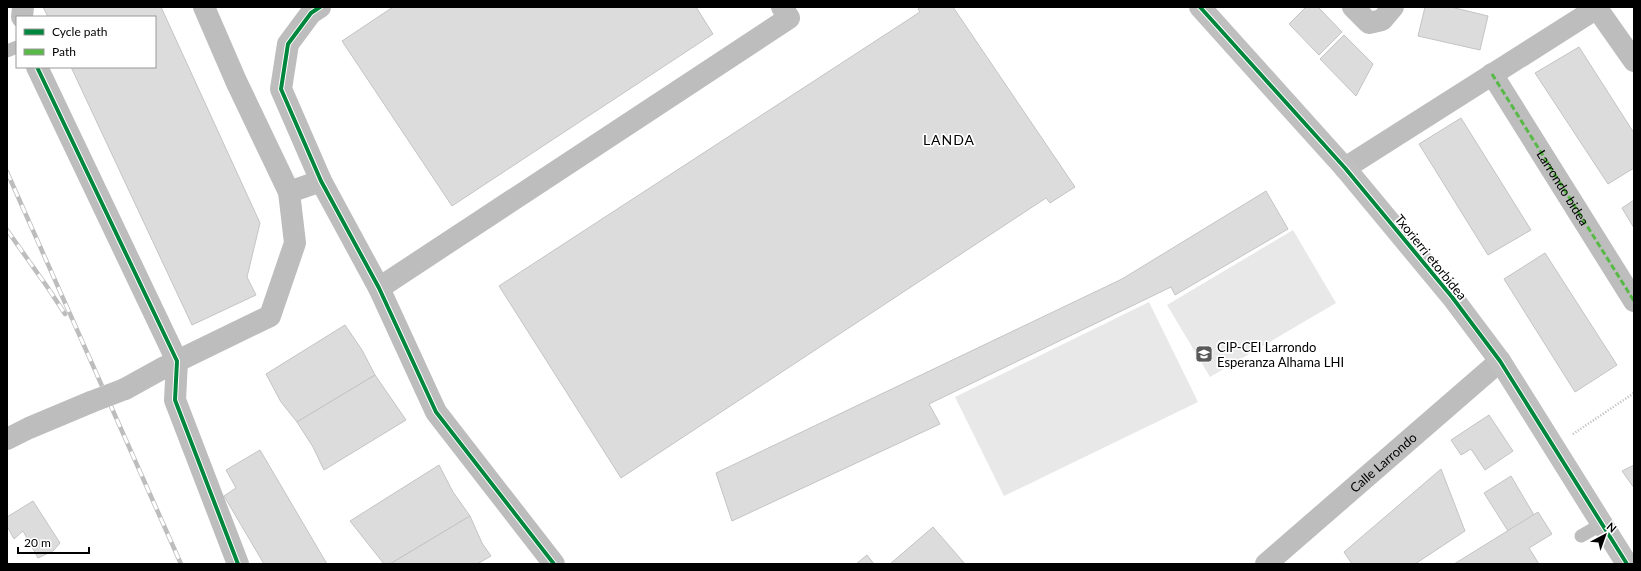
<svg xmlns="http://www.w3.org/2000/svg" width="1641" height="571" font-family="Lato,sans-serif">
<rect width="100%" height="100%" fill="#fff"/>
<!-- green -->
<g fill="#e8e8e8">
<path d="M 1293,230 L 1336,303 L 1210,377 L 1167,305 Z"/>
<path d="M 1149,302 L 1198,402 L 1004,496 L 955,397 Z"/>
</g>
<!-- building -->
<g fill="#dcdcdc" stroke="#c4c4c4">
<path d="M 43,7 L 161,7 L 260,223 L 247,277 L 256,295 L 192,325 L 71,67 L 155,67 L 155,17 L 48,17 Z"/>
<path d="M 393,7 L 696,7 L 713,34 L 452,206 L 342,41 Z"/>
<path d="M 920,7 L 953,7 L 1075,187 L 1050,203 L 1046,198 L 621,478 L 499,286 L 920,12 L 918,9 Z"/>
<path d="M 1306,7 L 1318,7 L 1342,32 L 1319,55 L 1289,24 Z"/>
<path d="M 1425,7 L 1451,7 L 1488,16 L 1480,50 L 1418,36 Z"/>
<path d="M 1344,35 L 1373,64 L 1356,96 L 1320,59 Z"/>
<path d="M 1579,47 L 1634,133 L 1634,168 L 1608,184 L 1535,73 Z"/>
<path d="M 1461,118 L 1531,230 L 1488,255 L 1419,144 Z"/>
<path d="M 1266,191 L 1288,229 L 1175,295 L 1171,287 L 929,404 L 940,424 L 732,521 L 716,473 L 1122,279 Z"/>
<path d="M 1634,200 L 1634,228 L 1622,208 Z"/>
<path d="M 1545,253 L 1617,365 L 1575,392 L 1504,279 Z"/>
<path d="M 345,325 L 362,350 L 375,375 L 297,422 L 281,402 L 266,374 Z"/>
<path d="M 375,375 L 406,420 L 324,470 L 313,447 L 297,422 Z"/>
<path d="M 1489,415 L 1513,451 L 1485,470 L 1471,449 L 1461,455 L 1451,440 Z"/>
<path d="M 260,450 L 327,564 L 264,564 L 224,496 L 236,488 L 226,470 Z"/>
<path d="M 439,465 L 453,492 L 470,516 L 390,564 L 384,564 L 350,521 Z"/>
<path d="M 1634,465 L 1634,488 L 1622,471 Z"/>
<path d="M 1441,469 L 1465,531 L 1415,564 L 1352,564 L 1344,552 Z"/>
<path d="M 1511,476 L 1534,515 L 1508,531 L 1484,493 Z"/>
<path d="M 33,501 L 60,543 L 53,551 L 38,558 L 23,531 L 14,539 L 7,526 L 7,517 Z"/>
<path d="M 1538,512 L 1552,534 L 1529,548 L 1539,564 L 1454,564 Z"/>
<path d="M 470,516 L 482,543 L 491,556 L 477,564 L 390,564 Z"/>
<path d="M 933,527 L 965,564 L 890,564 Z"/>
<path d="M 867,555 L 874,564 L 856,564 Z"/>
</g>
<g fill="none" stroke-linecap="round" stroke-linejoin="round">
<!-- path -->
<path stroke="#b8b8b8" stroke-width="2.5" stroke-dasharray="1 2" stroke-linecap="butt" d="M 1573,434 L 1634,393"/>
<!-- lane -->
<g stroke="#bdbdbd" stroke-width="13">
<path d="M 7,51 L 17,47"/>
<path d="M 1581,536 L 1602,524"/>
</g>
<!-- street -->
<g stroke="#bdbdbd" stroke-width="22">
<path d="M 204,7 L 236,81 L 289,192"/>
<path d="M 320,7 L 311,13 L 288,44 L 281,89 L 321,181 L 379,288 L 436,412 L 554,564"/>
<path d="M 1353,7 L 1369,23 L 1382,20 L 1393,7"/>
<path d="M 1596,7 L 1634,61"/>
<path d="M 22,17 L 23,7"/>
<path d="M 37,67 L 177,361 L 175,400 L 238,564"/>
<path id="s1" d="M 1492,74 L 1634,301"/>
<path d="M 1345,168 L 1597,8"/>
<path d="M 379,288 L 789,18 L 782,7"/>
<path d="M 125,389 L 163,368 L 270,316 L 295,243 L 289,192 L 321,181"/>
<path d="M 7,439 L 29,428 L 91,402"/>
<path id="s2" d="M 1266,564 L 1500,361"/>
</g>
<!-- secondary -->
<path stroke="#bfbfbf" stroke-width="22" d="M 1200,7 L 1345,168 L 1452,297 L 1500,361 L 1627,564"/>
<!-- rail casing -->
<g stroke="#bdbdbd" stroke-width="4.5">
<g id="rail">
<path d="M 7,172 L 181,564"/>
<path d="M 7,230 L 48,288 L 65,314"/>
</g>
</g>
<!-- rail -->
<use href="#rail" stroke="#fff" stroke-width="3" stroke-dasharray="9" stroke-linecap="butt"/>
<!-- street-bridge -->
<path stroke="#bdbdbd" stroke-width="22" d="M 91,402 L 125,389"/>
<!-- quiet -->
<path stroke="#58b947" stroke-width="3" stroke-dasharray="6 3" stroke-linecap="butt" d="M 1492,74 L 1634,301"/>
<!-- cycleway casing -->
<g stroke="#fff" stroke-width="6">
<g id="cycleway">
<path d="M 320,7 L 311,13 L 288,44 L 281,89 L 321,181 L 379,288 L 436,412 L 554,564"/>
<path d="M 1200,7 L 1345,168 L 1452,297 L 1500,361 L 1627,564"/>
<path d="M 37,67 L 177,361 L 175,400 L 238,564"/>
</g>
</g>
<!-- cycleway -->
<use href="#cycleway" stroke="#00873e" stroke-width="4"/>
</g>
<!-- icons -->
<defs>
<g id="school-square" transform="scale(0.9)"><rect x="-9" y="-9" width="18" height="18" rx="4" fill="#595959" stroke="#fff"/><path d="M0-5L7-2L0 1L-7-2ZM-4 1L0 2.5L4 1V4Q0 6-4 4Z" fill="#fff"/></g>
</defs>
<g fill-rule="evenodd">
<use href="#school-square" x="1204" y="354"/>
</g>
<g text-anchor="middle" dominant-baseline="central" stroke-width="3.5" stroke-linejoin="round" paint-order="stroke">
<!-- street labels -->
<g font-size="13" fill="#000" stroke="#fff">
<text stroke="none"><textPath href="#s1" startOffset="134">Larrondo bidea</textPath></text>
<text transform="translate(1431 257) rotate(51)">Txorierri etorbidea</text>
<text stroke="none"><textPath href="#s2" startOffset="155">Calle Larrondo</textPath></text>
</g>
<!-- poi labels -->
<g font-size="13" fill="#000" stroke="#fff" text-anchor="start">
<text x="1217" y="347">CIP-CEI Larrondo<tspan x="1217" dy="15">Esperanza Alhama LHI</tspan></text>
</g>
<!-- neighbourhood labels -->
<g font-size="14" letter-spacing="1" fill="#000" stroke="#fff">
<text x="949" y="139">LANDA</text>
</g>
</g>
<!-- border -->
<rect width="1641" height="571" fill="none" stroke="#000000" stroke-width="16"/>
<!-- legend -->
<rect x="16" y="16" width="140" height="52" fill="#ffffff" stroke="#999999"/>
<rect x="24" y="29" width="20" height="6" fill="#00873e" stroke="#999999"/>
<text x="52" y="36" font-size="12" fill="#000000">Cycle path</text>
<rect x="24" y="49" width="20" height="6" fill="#58b947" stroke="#999999"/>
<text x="52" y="56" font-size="12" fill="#000000">Path</text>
<!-- north arrow -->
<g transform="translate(1605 535) rotate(41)" stroke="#ffffff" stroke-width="3" paint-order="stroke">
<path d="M0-3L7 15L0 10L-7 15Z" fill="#000000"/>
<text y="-6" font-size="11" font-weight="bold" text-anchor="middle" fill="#000000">N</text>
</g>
<!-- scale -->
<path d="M18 547v6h71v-6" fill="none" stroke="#000000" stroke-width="2"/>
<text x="24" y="547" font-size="12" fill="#000000" stroke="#ffffff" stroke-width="3" paint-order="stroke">20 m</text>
</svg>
